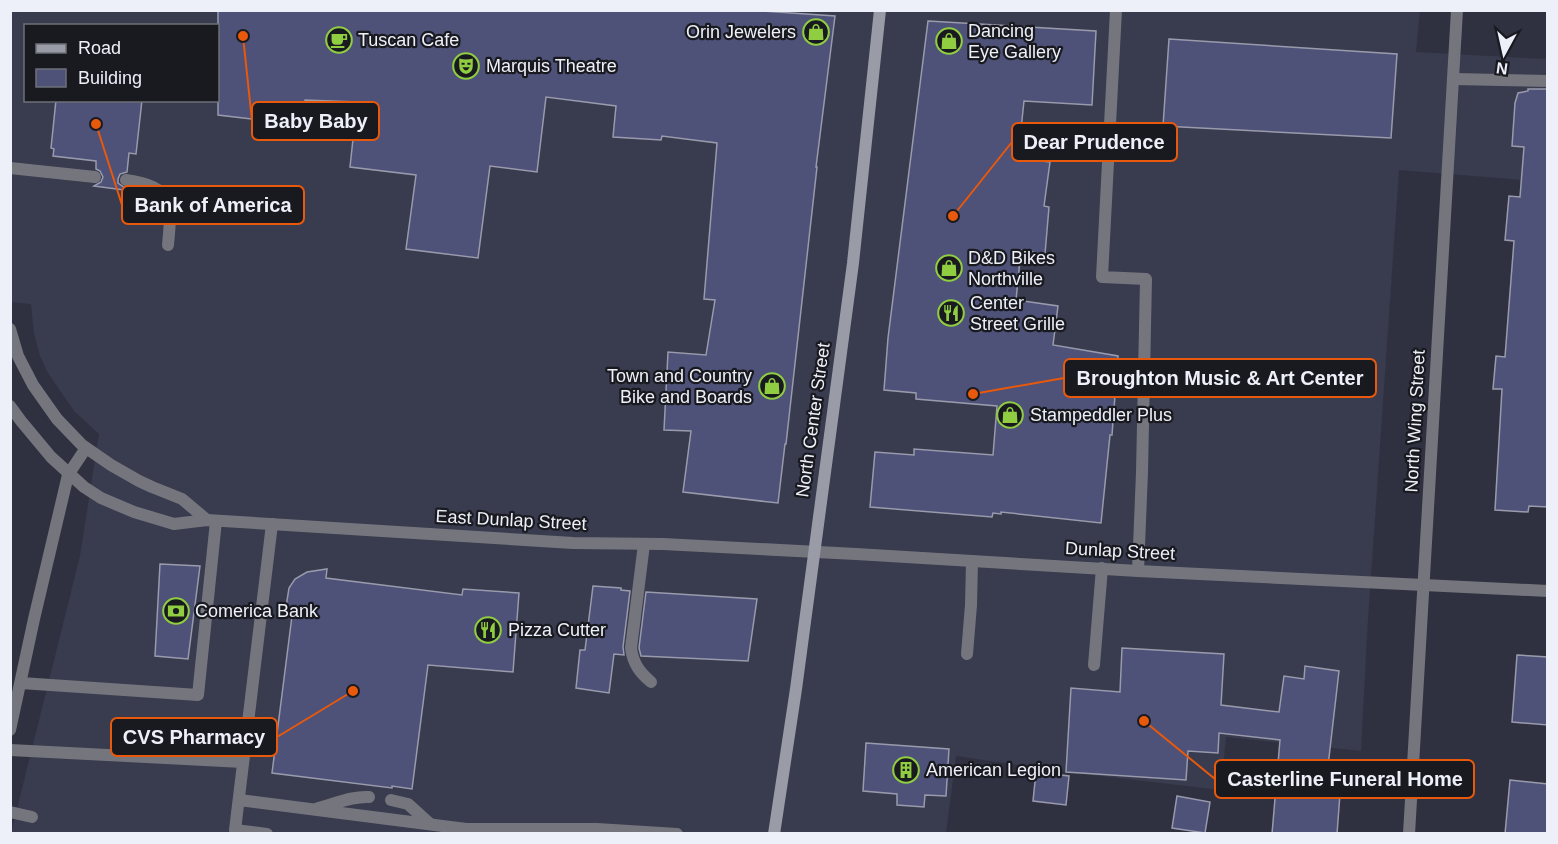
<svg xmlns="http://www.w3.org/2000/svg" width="1558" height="844" font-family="Arial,sans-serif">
<rect width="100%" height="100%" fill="#303140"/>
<!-- built -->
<path fill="#393b4f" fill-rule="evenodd" d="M 1420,10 L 1416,52 L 1547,59 L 1547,182 L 1399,170 L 1367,634 L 1361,751 L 1226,737 L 1221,790 L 1066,772 L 956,756 L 946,833 L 11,833 L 80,556 L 99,434 L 74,411 L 48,373 L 40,356 L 34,333 L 31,304 L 11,302 L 11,11 ZM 26,26 L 218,26 L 218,100 L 26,100 Z"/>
<!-- building -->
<g fill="#4e5178" stroke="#999bac" stroke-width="1.5">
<path d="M 218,10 L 748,10 L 835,16 L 816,167 L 817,167 L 786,444 L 785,444 L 778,503 L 683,492 L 691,431 L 664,430 L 668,352 L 706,355 L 715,300 L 704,299 L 717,143 L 662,136 L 661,140 L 613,137 L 616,106 L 546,97 L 537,172 L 490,166 L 478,258 L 406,249 L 416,175 L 350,167 L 357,102 L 305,100 L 304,125 L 218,115 Z"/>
<path d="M 928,21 L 1096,31 L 1092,105 L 1024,101 L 1018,158 L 1050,162 L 1044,206 L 1049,207 L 1045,254 L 1021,250 L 1016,300 L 1058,306 L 1053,345 L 1118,356 L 1112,435 L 1110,435 L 1101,523 L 1001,512 L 1001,514 L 993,513 L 992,517 L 870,507 L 875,452 L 914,455 L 914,449 L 993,455 L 997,406 L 916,399 L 916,393 L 884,390 L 888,338 Z"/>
<path d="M 1169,39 L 1397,54 L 1391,138 L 1163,126 Z"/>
<path d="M 1528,89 L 1548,89 L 1548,507 L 1529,506 L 1528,512 L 1495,510 L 1502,389 L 1493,389 L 1496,356 L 1505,357 L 1514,241 L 1505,240 L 1509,196 L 1520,197 L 1524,147 L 1512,146 L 1515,103 L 1518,93 L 1528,91 Z"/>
<path d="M 56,100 L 142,100 L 136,154 L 129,153 L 127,172 L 120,174 L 118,179 L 118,183 L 125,188 L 124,190 L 94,186 L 101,182 L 103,177 L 100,171 L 96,169 L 96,161 L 53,156 L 54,149 L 51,148 Z"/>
<path d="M 160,564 L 200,566 L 188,659 L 155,656 Z"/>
<path d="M 327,569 L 326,578 L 462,595 L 463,589 L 519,593 L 513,672 L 428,665 L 412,789 L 392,786 L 392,788 L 272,773 L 293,608 L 286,607 L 289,588 L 295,579 L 307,572 Z"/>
<path d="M 593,586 L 621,588 L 621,590 L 630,591 L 623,647 L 624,655 L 614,654 L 609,693 L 576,688 L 580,650 L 585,650 Z"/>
<path d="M 646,592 L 757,599 L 748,661 L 641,656 L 639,648 Z"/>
<path d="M 1122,648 L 1224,654 L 1221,705 L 1279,712 L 1284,676 L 1304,679 L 1305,666 L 1339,671 L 1328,766 L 1342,767 L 1337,834 L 1272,834 L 1280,740 L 1219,733 L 1218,753 L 1188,751 L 1186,780 L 1066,772 L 1071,688 L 1120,692 Z"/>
<path d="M 1517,655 L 1548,657 L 1548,725 L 1512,722 Z"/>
<path d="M 866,743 L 949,749 L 946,796 L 925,795 L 924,807 L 897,805 L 897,794 L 863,791 Z"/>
<path d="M 1036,772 L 1069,776 L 1066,805 L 1033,801 Z"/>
<path d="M 1510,780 L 1548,784 L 1548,834 L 1505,834 Z"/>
<path d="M 1177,796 L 1210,802 L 1205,833 L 1172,828 Z"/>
</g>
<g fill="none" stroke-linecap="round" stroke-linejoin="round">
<!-- service -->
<g stroke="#75767d" stroke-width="12">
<path d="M 1116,10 L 1102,277 L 1146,279 L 1142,472 L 1138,571"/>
<path d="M 1453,79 L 1548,81"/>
<path d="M 10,168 L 95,177"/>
<path d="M 126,180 C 174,187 172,203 168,245"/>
<path d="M 644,544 L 631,648 C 633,663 639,672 651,682"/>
<path d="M 967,654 L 971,605 L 972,561"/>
<path d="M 1094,665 L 1102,568"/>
<path d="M 21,683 L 198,695 L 216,521"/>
<path d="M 10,750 L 243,762"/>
<path d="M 239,800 L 466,829 L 597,829 L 677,834"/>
<path d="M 391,800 L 408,804 L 430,824"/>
<path d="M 318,808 C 335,804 351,796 369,797"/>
<path d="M 10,812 L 32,817"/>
<path d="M 267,834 L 235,830 L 272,524"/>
</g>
<!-- minor -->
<g stroke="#75767d" stroke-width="12">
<path d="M 10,329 L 18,356 L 33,385 L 57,419 L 82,445 L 111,465 L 139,481 L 152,487 L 182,499 L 207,520"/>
<path d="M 10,406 L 21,421 L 51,457 L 84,487 L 101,498 L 134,512 L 174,524 L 207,520 L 573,543 L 663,544 L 856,554 L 1138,571 L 1548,591"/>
<path d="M 10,730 L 34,619 L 68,475 L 86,448"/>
<path d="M 1409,834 L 1457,10"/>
</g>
<!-- secondary -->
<path stroke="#999ba7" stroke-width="12" d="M 774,834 L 796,689 L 853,263 L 880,10"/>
</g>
<!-- icons -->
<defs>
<g id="shop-ring" transform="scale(1.35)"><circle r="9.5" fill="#191a20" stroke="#90cd41" stroke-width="1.5"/><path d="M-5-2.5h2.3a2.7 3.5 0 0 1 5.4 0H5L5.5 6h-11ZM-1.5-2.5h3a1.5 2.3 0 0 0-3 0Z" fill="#90cd41"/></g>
<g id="cafe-ring" transform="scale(1.35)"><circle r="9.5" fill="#191a20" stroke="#90cd41" stroke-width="1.5"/><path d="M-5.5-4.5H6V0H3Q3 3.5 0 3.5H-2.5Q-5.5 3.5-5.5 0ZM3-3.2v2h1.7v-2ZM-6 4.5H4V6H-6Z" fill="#90cd41"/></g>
<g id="theatre-ring" transform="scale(1.35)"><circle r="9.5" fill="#191a20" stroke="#90cd41" stroke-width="1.5"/><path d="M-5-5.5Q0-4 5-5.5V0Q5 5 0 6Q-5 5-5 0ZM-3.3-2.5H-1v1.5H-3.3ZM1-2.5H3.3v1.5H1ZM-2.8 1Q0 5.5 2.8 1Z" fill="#90cd41"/></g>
<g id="restaurant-ring" transform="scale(1.35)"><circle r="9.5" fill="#191a20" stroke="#90cd41" stroke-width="1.5"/><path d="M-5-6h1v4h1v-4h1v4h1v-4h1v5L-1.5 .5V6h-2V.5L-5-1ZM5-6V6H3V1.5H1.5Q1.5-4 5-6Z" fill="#90cd41"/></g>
<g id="bank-ring" transform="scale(1.35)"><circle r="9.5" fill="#191a20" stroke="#90cd41" stroke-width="1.5"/><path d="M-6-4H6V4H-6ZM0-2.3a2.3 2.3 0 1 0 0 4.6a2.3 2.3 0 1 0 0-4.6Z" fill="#90cd41"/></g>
<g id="building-ring" transform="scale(1.35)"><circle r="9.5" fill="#191a20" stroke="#90cd41" stroke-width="1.5"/><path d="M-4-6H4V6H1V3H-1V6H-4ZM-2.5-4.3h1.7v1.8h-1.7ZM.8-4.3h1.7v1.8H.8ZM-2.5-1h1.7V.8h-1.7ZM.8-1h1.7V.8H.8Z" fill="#90cd41"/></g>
</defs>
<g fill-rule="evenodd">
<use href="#shop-ring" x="816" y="32"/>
<use href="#cafe-ring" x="339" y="40"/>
<use href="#shop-ring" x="949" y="41"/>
<use href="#theatre-ring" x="466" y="66"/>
<use href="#shop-ring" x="949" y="268"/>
<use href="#restaurant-ring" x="951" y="313"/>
<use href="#shop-ring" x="772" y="386"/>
<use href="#shop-ring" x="1010" y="415"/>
<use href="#bank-ring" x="176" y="611"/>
<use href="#restaurant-ring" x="488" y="630"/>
<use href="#building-ring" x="906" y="770"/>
</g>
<g text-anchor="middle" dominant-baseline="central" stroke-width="4.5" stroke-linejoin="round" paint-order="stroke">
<!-- poi labels -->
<g font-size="18" fill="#eef0f9" stroke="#191a20" text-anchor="start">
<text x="968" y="31">Dancing<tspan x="968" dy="21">Eye Gallery</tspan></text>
<text x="796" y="32" text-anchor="end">Orin Jewelers</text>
<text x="358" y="40">Tuscan Cafe</text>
<text x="486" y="66">Marquis Theatre</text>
<text x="968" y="258">D&amp;D Bikes<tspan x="968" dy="21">Northville</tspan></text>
<text x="970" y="303">Center<tspan x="970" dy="21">Street Grille</tspan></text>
<text x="752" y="376" text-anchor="end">Town and Country<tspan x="752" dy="21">Bike and Boards</tspan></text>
<text x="1030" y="415">Stampeddler Plus</text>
<text x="195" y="611">Comerica Bank</text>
<text x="508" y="630">Pizza Cutter</text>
<text x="926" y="770">American Legion</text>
</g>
<!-- street labels -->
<g font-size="18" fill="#eef0f9" stroke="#191a20">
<text transform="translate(813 420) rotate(-82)">North Center Street</text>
<text transform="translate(1415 421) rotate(-87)">North Wing Street</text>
<text transform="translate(511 520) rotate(3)">East Dunlap Street</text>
<text transform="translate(1120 551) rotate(3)">Dunlap Street</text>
</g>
</g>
<!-- callouts -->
<path fill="none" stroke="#e8590c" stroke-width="2" d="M243 36L252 121M953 216L1012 142M96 124L122 205M973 394L1064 378M353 691L277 737M1144 721L1215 779"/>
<g fill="#e8590c" stroke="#191a20" stroke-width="2">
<circle cx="243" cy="36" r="6"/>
<circle cx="953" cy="216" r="6"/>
<circle cx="96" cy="124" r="6"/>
<circle cx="973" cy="394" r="6"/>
<circle cx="353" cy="691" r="6"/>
<circle cx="1144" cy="721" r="6"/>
</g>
<g fill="#191a20" stroke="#e8590c" stroke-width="2">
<rect x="252" y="102" width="127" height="38" rx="6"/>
<rect x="1012" y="123" width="165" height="38" rx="6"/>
<rect x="122" y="186" width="182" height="38" rx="6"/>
<rect x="1064" y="359" width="312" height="38" rx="6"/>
<rect x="111" y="718" width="166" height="38" rx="6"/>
<rect x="1215" y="760" width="259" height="38" rx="6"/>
</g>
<g font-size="20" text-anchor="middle" font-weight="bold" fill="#eef0f9">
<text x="316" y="128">Baby Baby</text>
<text x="1094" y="149">Dear Prudence</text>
<text x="213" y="212">Bank of America</text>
<text x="1220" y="385">Broughton Music &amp; Art Center</text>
<text x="194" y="744">CVS Pharmacy</text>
<text x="1345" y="786">Casterline Funeral Home</text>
</g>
<!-- border -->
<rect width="1558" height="844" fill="none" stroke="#eef0f9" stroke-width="24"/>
<!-- legend -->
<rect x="24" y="24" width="195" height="78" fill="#191a20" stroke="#6e7077" stroke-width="1.5"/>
<rect x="36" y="44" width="30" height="9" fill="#999ba7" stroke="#6e7077" stroke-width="1.5"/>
<text x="78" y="54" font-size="18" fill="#eef0f9">Road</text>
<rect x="36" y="69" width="30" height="18" fill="#4e5178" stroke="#6e7077" stroke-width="1.5"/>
<text x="78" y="84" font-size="18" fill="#eef0f9">Building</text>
<!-- north arrow -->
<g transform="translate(1504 54) rotate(188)" stroke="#191a20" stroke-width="4.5" paint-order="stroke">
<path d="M0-4.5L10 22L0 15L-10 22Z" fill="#eef0f9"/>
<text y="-9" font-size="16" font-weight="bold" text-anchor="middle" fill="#eef0f9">N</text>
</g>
</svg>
